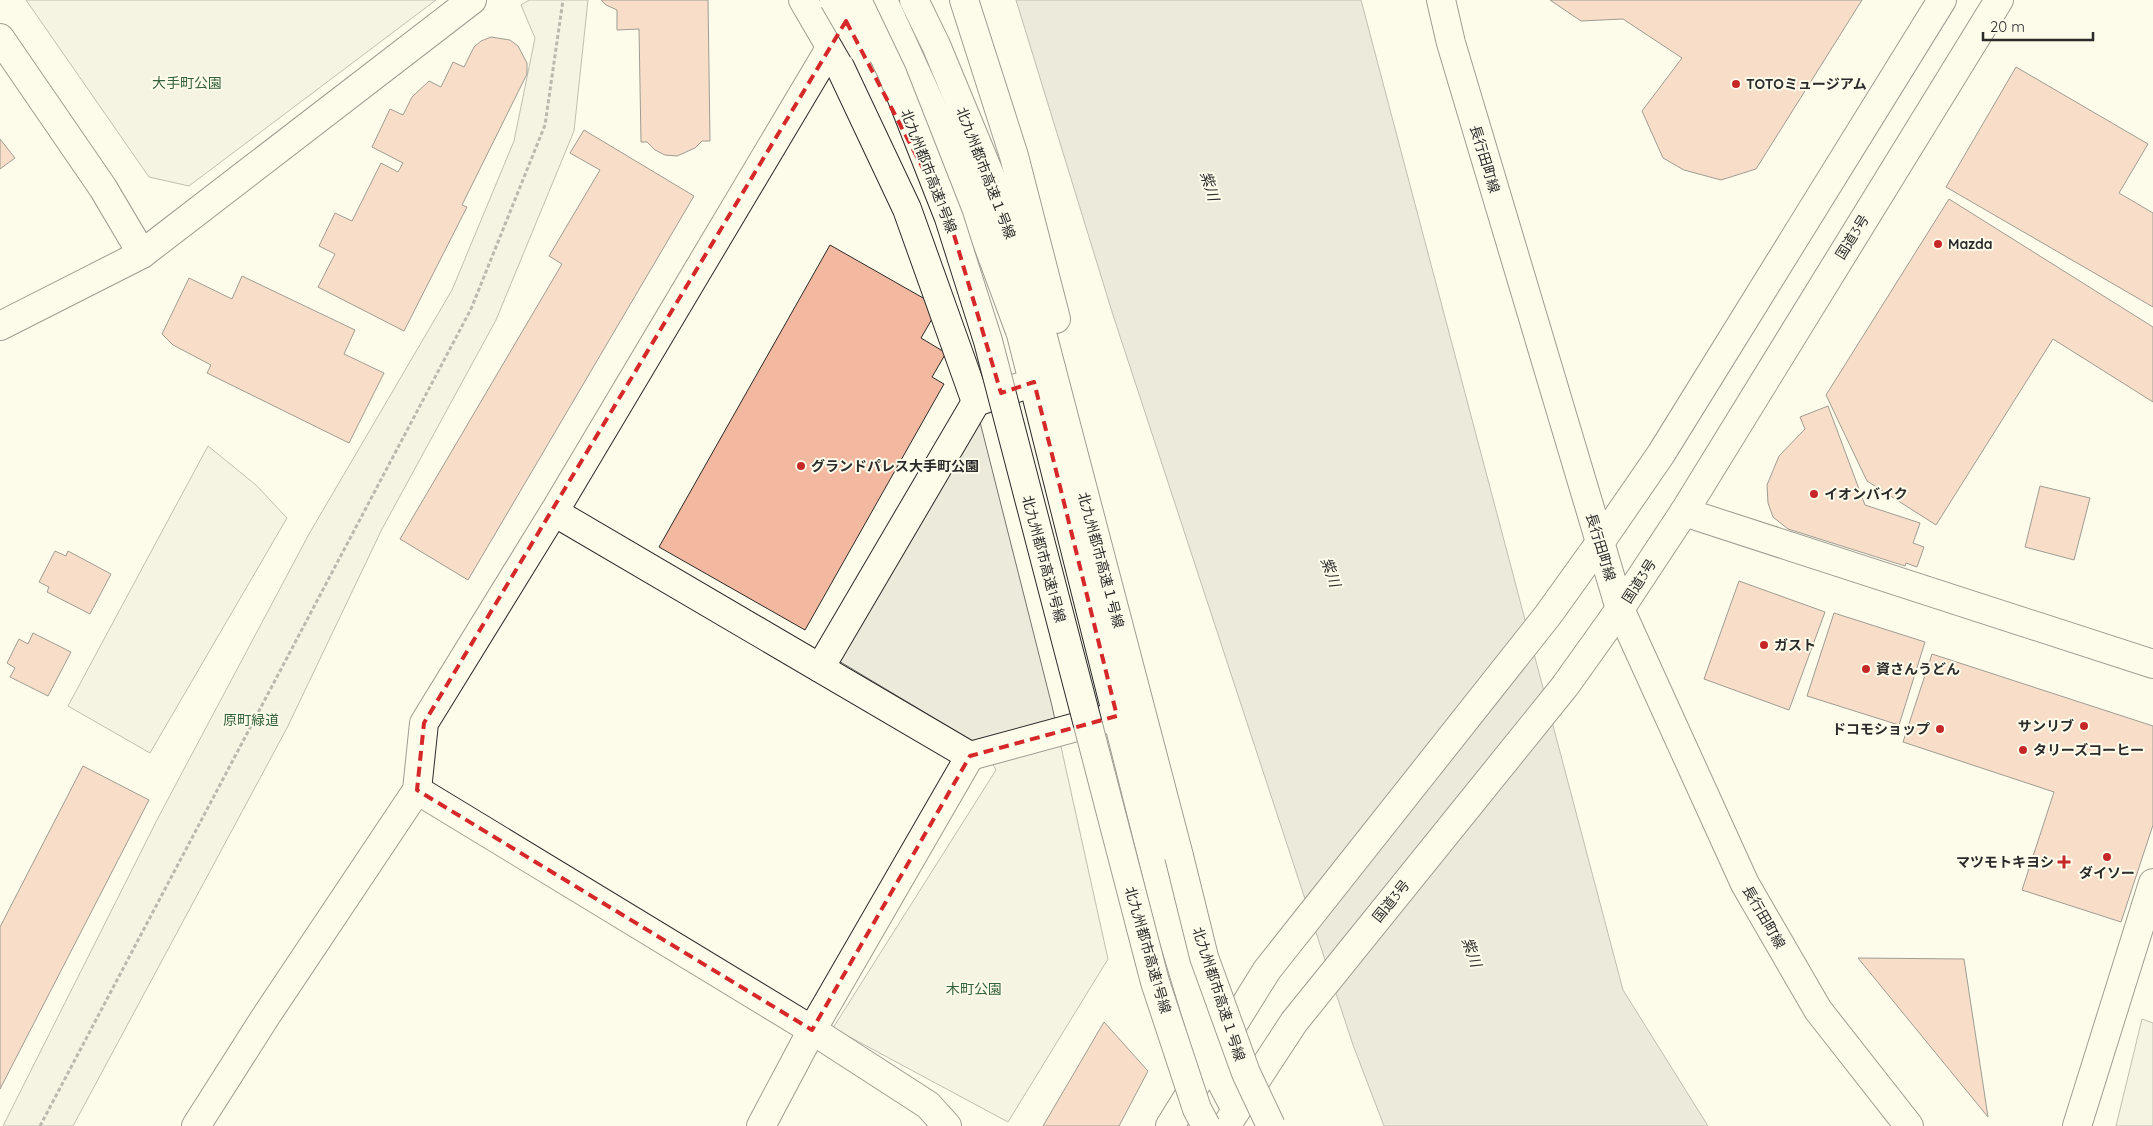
<svg xmlns="http://www.w3.org/2000/svg" width="2153" height="1126" font-family="Quicksand,'Noto Sans JP',sans-serif">
<rect width="100%" height="100%" fill="#fdfbea"/>
<!-- green -->
<g fill="#ecebdb" stroke="#74746e">
<path d="M 26,0 L 436,0 L 189,186 L 149,177 Z"/>
<path d="M 529,0 L 588,0 L 574,131 L 496,320 L 382,529 L 287,728 L 73,1126 L 3,1126 L 159,816 L 309,534 L 452,290 L 514,141 L 535,38 L 521,5 Z"/>
<path d="M 979,418 L 1052,706 L 1108,959 L 1008,1122 L 833,1028 L 996,770 L 984,748 L 834,658 Z"/>
<path d="M 208,446 L 256,485 L 287,518 L 150,753 L 68,706 Z"/>
</g>
<!-- parking -->
<path fill="#eceadb" stroke="#74746e" d="M 2142,1019 L 2153,1023 L 2153,1126 L 2116,1126 Z"/>
<!-- water -->
<path fill="#d8d7c9" stroke="#74746e" d="M 1016,0 L 1361,0 L 1623,990 L 1708,1126 L 1384,1126 L 1353,1045 L 1113,315 Z"/>
<!-- building -->
<g fill="#f2b8a0" stroke="#2b2b2b">
<path d="M 601,0 L 708,0 L 710,141 L 702,141 L 695,148 L 677,156 L 665,155 L 655,150 L 647,142 L 641,142 L 639,29 L 617,30 L 617,10 L 606,5 Z"/>
<path d="M 1550,0 L 1862,0 L 1756,169 L 1721,180 L 1684,170 L 1663,158 L 1642,111 L 1682,58 L 1623,19 L 1581,21 Z"/>
<path d="M 491,37 L 510,40 L 518,46 L 527,63 L 527,74 L 462,205 L 467,207 L 404,331 L 318,287 L 335,254 L 319,246 L 335,213 L 352,221 L 381,163 L 398,172 L 403,163 L 372,147 L 390,109 L 403,115 L 412,97 L 429,81 L 441,87 L 453,62 L 464,67 L 474,47 L 481,41 Z"/>
<path d="M 2016,67 L 2148,144 L 2119,193 L 2153,213 L 2153,307 L 1946,187 Z"/>
<path d="M 584,130 L 694,196 L 468,580 L 400,539 L 562,264 L 549,256 L 600,170 L 570,153 Z"/>
<path d="M 0,139 L 15,158 L 0,169 Z"/>
<path d="M 1949,199 L 2153,327 L 2153,402 L 2053,339 L 1936,525 L 1867,481 L 1826,395 Z"/>
<path d="M 830,245 L 939,307 L 921,338 L 946,353 L 932,377 L 944,384 L 805,630 L 659,547 Z"/>
<path d="M 242,276 L 355,330 L 344,354 L 384,373 L 349,443 L 207,373 L 211,365 L 173,345 L 162,334 L 189,278 L 232,299 Z"/>
<path d="M 1828,406 L 1865,505 L 1920,523 L 1913,543 L 1924,547 L 1917,567 L 1906,563 L 1905,566 L 1788,529 L 1773,517 L 1768,503 L 1767,485 L 1779,456 L 1805,429 L 1800,417 Z"/>
<path d="M 2040,486 L 2090,498 L 2074,560 L 2025,547 Z"/>
<path d="M 55,551 L 66,556 L 68,551 L 111,574 L 90,614 L 47,592 L 49,587 L 39,582 Z"/>
<path d="M 1739,581 L 1825,612 L 1789,710 L 1704,679 Z"/>
<path d="M 1834,613 L 1925,642 L 1899,725 L 1807,696 Z"/>
<path d="M 33,633 L 71,652 L 48,696 L 10,677 L 15,668 L 7,663 L 19,639 L 28,644 Z"/>
<path d="M 1932,654 L 2153,726 L 2153,825 L 2121,922 L 2022,890 L 2054,792 L 1903,742 Z"/>
<path d="M 83,766 L 149,800 L 0,1089 L 0,927 Z"/>
<path d="M 1858,958 L 1964,959 L 1988,1117 Z"/>
<path d="M 1104,1022 L 1148,1071 L 1119,1126 L 1043,1126 Z"/>
</g>
<g fill="none" stroke-linecap="round" stroke-linejoin="round">
<!-- minor casing -->
<g stroke="#2b2b2b" stroke-width="30">
<g id="minor">
<path d="M 803,0 L 831,48 L 907,209 L 976,402"/>
<path d="M 554,512 L 970,756 L 812,1030 L 761,1126"/>
<path d="M 1684,512 L 2153,664"/>
<path d="M 820,668 L 976,402 L 1034,382"/>
<path d="M 970,756 L 1117,716"/>
<path d="M 417,790 L 812,1030 L 928,1105 L 947,1126"/>
<path d="M 196,1126 L 266,1016 L 417,790 L 424,723 L 554,512 L 857,3"/>
<path d="M 2077,1126 L 2153,883"/>
</g>
</g>
<!-- tertiary casing -->
<g stroke="#2b2b2b" stroke-width="30">
<g id="tertiary">
<path d="M 883,0 L 960,169 L 1021,334 L 1171,931 L 1210,1060 L 1236,1110"/>
<path d="M 0,38 L 103,188 L 142,254"/>
<path d="M 0,326 L 142,254 L 472,0"/>
</g>
</g>
<!-- primary casing -->
<g stroke="#2b2b2b" stroke-width="30">
<path id="primary" d="M 1441,0 L 1451,43 L 1620,609 L 1745,884 L 1818,1010 L 1909,1126"/>
</g>
<!-- trunk casing -->
<g stroke="#2b2b2b" stroke-width="30">
<g id="trunk">
<path d="M 1170,1126 L 1267,970 L 1548,615 L 1599,544 L 1661,454 L 1942,0"/>
<path d="M 1226,1126 L 1294,1022 L 1565,686 L 1620,609 L 1684,512 L 1999,0"/>
</g>
</g>
<!-- motorway casing -->
<g stroke="#2b2b2b" stroke-width="30">
<g id="motorway">
<path d="M 914,0 L 936,45 L 992,180 L 1038,318 L 1179,856"/>
<path d="M 964,0 L 1014,156 L 1056,319"/>
</g>
</g>
<!-- path -->
<path stroke="#6a6964" stroke-width="3" stroke-dasharray="4 2.5" stroke-linecap="butt" d="M 40,1126 L 471,309 L 545,125 L 563,0"/>
<!-- minor -->
<use href="#minor" stroke="#fdfbea" stroke-width="28"/>
<!-- tertiary -->
<use href="#tertiary" stroke="#fdfbea" stroke-width="28"/>
<!-- primary -->
<use href="#primary" stroke="#fdfbea" stroke-width="28"/>
<!-- trunk -->
<use href="#trunk" stroke="#fdfbea" stroke-width="28"/>
<!-- motorway -->
<use href="#motorway" stroke="#fdfbea" stroke-width="28"/>
<!-- motorway-bridge casing -->
<g stroke="#2b2b2b" stroke-width="30" stroke-linecap="butt">
<g id="motorway-bridge">
<path d="M 834,0 L 863,50"/>
<path d="M 857,0 L 892,73 L 949,218 L 988,341 L 1155,982 L 1197,1109 L 1206,1126"/>
<path d="M 1179,856 L 1204,957 L 1246,1073 L 1271,1126"/>
</g>
</g>
<!-- motorway-bridge -->
<use href="#motorway-bridge" stroke="#fdfbea" stroke-width="28"/>
</g>
<!-- marked area -->
<path d="M0 0H2153V1126H0ZM 846,21 L 949,218 L 1001,393 L 1034,382 L 1117,716 L 970,756 L 812,1030 L 417,790 L 424,723 Z" fill="#fdfbea" fill-opacity=".55" fill-rule="evenodd"/>
<path fill="none" stroke="#d62828" stroke-width="4" stroke-dasharray="10 6" stroke-linejoin="round" d="M 846,21 L 949,218 L 1001,393 L 1034,382 L 1117,716 L 970,756 L 812,1030 L 417,790 L 424,723 Z"/>
<!-- markers -->
<g fill="#c62828" stroke="#fdfbea" stroke-width="2">
<circle cx="1736" cy="84" r="5"/>
<circle cx="1938" cy="244" r="5"/>
<circle cx="801" cy="466" r="5"/>
<circle cx="1814" cy="494" r="5"/>
<circle cx="1764" cy="645" r="5"/>
<circle cx="1866" cy="669" r="5"/>
<circle cx="2084" cy="726" r="5"/>
<circle cx="1940" cy="729" r="5"/>
<circle cx="2023" cy="750" r="5"/>
<circle cx="2107" cy="857" r="5"/>
<path d="M2061.5 854.5h5v5h5v5h-5v5h-5v-5h-5v-5h5z"/>
</g>
<g text-anchor="middle" dominant-baseline="central" stroke-width="4" stroke-linejoin="round" paint-order="stroke">
<!-- park labels -->
<g font-size="14" fill="#34623c" stroke="#fdfbea">
<text x="187" y="83">大手町公園</text>
<text x="251" y="720">原町緑道</text>
<text x="974" y="989">木町公園</text>
</g>
<!-- poi labels -->
<g font-size="14" font-weight="bold" fill="#2b2b2b" stroke="#fdfbea" text-anchor="start">
<text x="1746" y="84">TOTOミュージアム</text>
<text x="1948" y="244">Mazda</text>
<text x="811" y="466">グランドパレス大手町公園</text>
<text x="1824" y="494">イオンバイク</text>
<text x="1774" y="645">ガスト</text>
<text x="1876" y="669">資さんうどん</text>
<text x="2074" y="726" text-anchor="end">サンリブ</text>
<text x="1930" y="729" text-anchor="end">ドコモショップ</text>
<text x="2033" y="750">タリーズコーヒー</text>
<text x="2054" y="862" text-anchor="end">マツモトキヨシ</text>
<text x="2107" y="873" text-anchor="middle">ダイソー</text>
</g>
<!-- street labels -->
<g font-size="14" fill="#2b2b2b" stroke="#fdfbea">
<text transform="translate(1485 159) rotate(73)">長行田町線</text>
<text transform="translate(929 171) rotate(69)">北九州都市高速1号線</text>
<text transform="translate(986 173) rotate(69)">北九州都市高速１号線</text>
<text transform="translate(1852 237) rotate(-58)">国道3号</text>
<text transform="translate(1601 547) rotate(73)">長行田町線</text>
<text transform="translate(1044 559) rotate(75)">北九州都市高速1号線</text>
<text transform="translate(1101 560) rotate(75)">北九州都市高速１号線</text>
<text transform="translate(1639 581) rotate(-57)">国道3号</text>
<text transform="translate(1391 901) rotate(-51)">国道3号</text>
<text transform="translate(1764 917) rotate(60)">長行田町線</text>
<text transform="translate(1148 950) rotate(74)">北九州都市高速1号線</text>
<text transform="translate(1219 994) rotate(72)">北九州都市高速１号線</text>
</g>
<!-- water labels -->
<g font-size="15" font-style="italic" fill="#2b2b2b" stroke="#fdfbea">
<text transform="translate(1210 186) rotate(73)">紫川</text>
<text transform="translate(1331 572) rotate(70)">紫川</text>
<text transform="translate(1472 952) rotate(70)">紫川</text>
</g>
</g>
<!-- scale -->
<path d="M1983 32v8h110v-8" fill="none" stroke="#2b2b2b" stroke-width="2.5"/>
<text x="1990" y="32" font-size="15" fill="#2b2b2b" stroke="#fdfbea" stroke-width="4" paint-order="stroke">20 m</text>
</svg>
